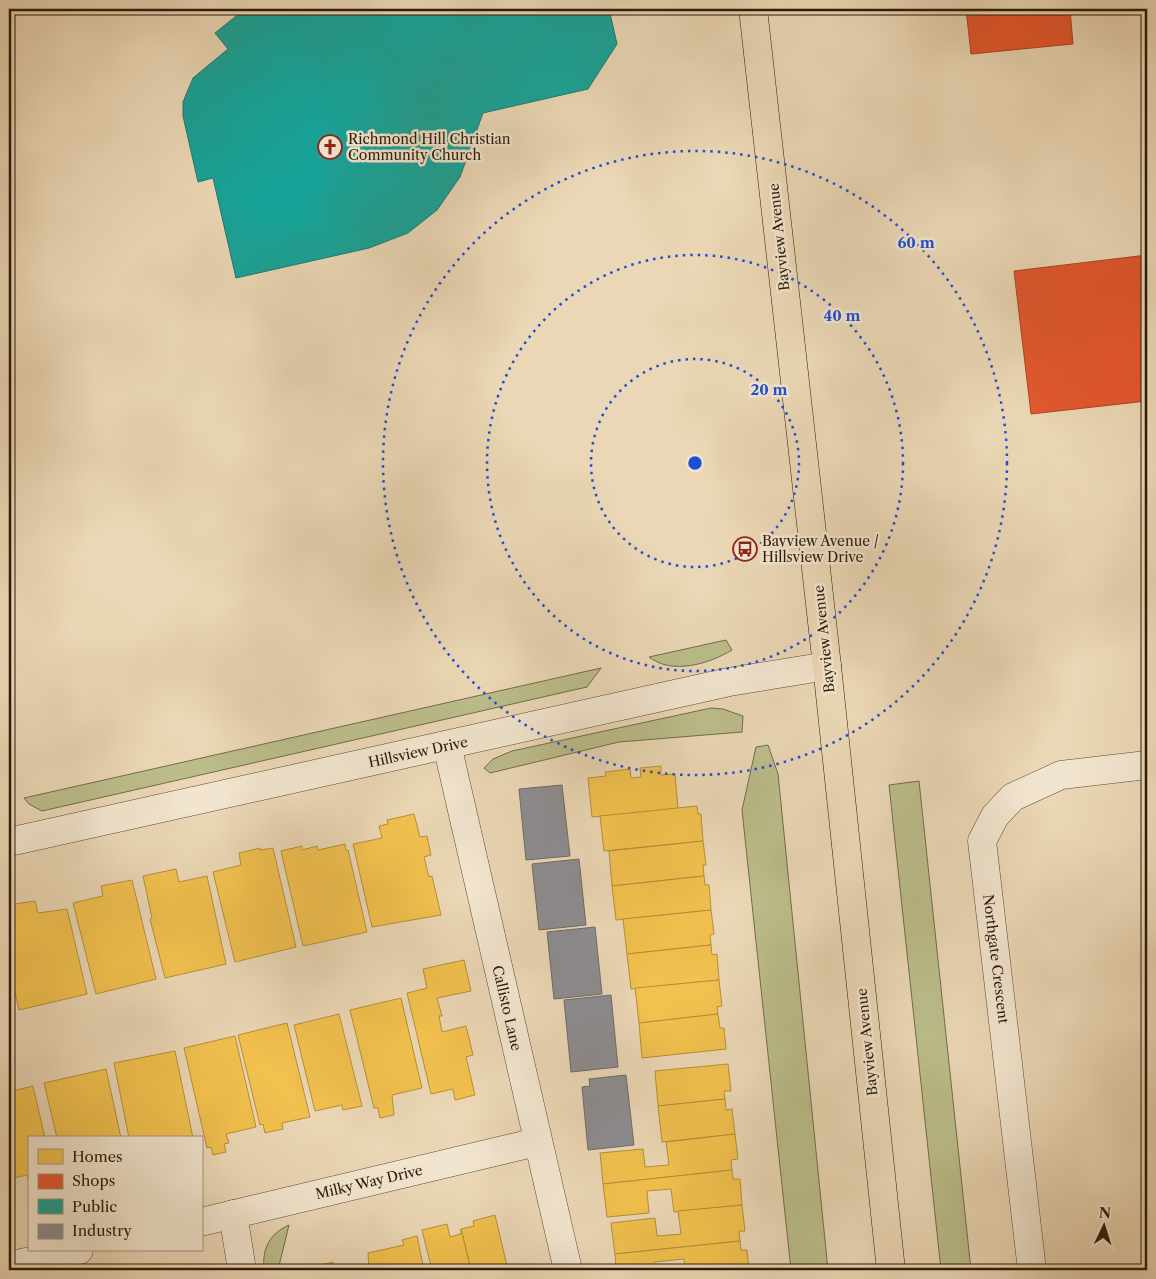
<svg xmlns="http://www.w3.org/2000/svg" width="1156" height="1279" font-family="'Libre Caslon Text',serif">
<rect width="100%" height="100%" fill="#ebd7b5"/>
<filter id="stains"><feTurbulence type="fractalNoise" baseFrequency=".004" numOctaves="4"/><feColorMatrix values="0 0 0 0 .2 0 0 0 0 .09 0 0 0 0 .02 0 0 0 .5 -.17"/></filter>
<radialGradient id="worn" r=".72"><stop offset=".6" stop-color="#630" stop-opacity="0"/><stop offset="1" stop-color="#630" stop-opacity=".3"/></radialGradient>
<!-- green -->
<g fill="#bbbd8b" stroke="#736c4a">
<path d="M 726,640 L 732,650 C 709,664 672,675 649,657 Z"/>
<path d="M 601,668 L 587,687 L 42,811 L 29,804 L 24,798 Z"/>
<path d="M 711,708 L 723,709 L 743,716 L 742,732 L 619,742 L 490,773 L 484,768 L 493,759 L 512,751 Z"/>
<path d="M 768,745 L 778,774 L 828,1270 L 791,1270 L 742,810 L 756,747 Z"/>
<path d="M 919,781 L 971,1270 L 941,1270 L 889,785 Z"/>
<path d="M 289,1225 L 278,1270 L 264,1270 C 262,1249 269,1234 289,1225 Z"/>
</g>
<!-- homes -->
<g fill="#f2c14e" stroke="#b68f39">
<path d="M 661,766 L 661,775 L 675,774 L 678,809 L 592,817 L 588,778 L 606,776 L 605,772 L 630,769 L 631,778 L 641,777 L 640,768 Z"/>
<path d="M 697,806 L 698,814 L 701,814 L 703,841 L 604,851 L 600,816 Z"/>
<path d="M 414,814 L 420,837 L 427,836 L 431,855 L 424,857 L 429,877 L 432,876 L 441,915 L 372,927 L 353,844 L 382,838 L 379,826 L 388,824 L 387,820 Z"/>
<path d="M 703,841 L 706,865 L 703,865 L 704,876 L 612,886 L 609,851 Z"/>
<path d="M 345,844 L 346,851 L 348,850 L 367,932 L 303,946 L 281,851 L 302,846 L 302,850 L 317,846 L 318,850 Z"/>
<path d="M 260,848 L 260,850 L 273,848 L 296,947 L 235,962 L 213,872 L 241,865 L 239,853 Z"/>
<path d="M 176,869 L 179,882 L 207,876 L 226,964 L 165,978 L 150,919 L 152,918 L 143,876 Z"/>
<path d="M 704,876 L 705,885 L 709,885 L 711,910 L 616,920 L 612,886 Z"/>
<path d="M 132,880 L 156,979 L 96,994 L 73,903 L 103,896 L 101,886 Z"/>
<path d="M 35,901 L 38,913 L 67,909 L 87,994 L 19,1010 L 9,967 L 9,905 Z"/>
<path d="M 711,910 L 714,934 L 710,935 L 711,945 L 627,954 L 623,919 Z"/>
<path d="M 711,945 L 712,955 L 717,954 L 719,980 L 631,989 L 627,954 Z"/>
<path d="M 464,960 L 471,991 L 437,998 L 442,1016 L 439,1016 L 442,1032 L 466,1026 L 473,1055 L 466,1057 L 475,1095 L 455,1100 L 453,1089 L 431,1094 L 407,993 L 427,988 L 423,969 Z"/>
<path d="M 719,980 L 722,1006 L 717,1007 L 718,1014 L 639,1023 L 635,988 Z"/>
<path d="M 401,998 L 422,1088 L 392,1095 L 394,1115 L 380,1118 L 378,1108 L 374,1108 L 350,1010 Z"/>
<path d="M 339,1014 L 362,1106 L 343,1110 L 342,1105 L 315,1111 L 294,1025 Z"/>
<path d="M 718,1014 L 720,1028 L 724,1028 L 726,1049 L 642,1058 L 639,1023 Z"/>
<path d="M 287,1023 L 310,1117 L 282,1123 L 283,1129 L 265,1133 L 263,1124 L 260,1125 L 238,1035 Z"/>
<path d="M 235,1036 L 256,1127 L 226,1134 L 229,1143 L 224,1144 L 226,1152 L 213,1155 L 211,1147 L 207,1148 L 184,1048 Z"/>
<path d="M 175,1051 L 193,1138 L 129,1138 L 114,1063 Z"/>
<path d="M 728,1064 L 731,1091 L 724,1091 L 725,1099 L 658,1106 L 655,1071 Z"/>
<path d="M 106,1069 L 121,1138 L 57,1138 L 44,1083 Z"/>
<path d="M 33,1086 L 45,1138 L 29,1138 L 29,1182 L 27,1175 L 9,1179 L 9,1092 Z"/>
<path d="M 725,1099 L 726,1110 L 732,1109 L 735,1134 L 662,1142 L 658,1106 Z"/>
<path d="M 735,1134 L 738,1159 L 731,1160 L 732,1170 L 603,1184 L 600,1153 L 643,1149 L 645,1167 L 669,1165 L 666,1142 Z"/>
<path d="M 732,1170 L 733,1179 L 740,1179 L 742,1205 L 674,1212 L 671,1189 L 647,1191 L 649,1213 L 607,1217 L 603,1184 Z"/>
<path d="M 742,1205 L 745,1231 L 739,1231 L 740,1241 L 615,1254 L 611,1223 L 655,1218 L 657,1236 L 681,1234 L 678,1211 Z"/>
<path d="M 495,1215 L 508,1270 L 471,1270 L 461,1229 L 474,1226 L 473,1221 Z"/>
<path d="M 447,1224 L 450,1237 L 461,1234 L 461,1229 L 471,1270 L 432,1270 L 422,1230 Z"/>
<path d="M 417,1236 L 424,1270 L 369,1270 L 368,1253 L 404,1245 L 402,1240 Z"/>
<path d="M 740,1241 L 741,1250 L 747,1250 L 749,1270 L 685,1270 L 684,1259 L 654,1262 L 655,1270 L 616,1270 L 615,1254 Z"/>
<path d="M 333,1262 L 336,1270 L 312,1270 L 316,1269 L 315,1266 Z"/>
</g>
<!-- shops -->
<g fill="#e4572e" stroke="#ac4523">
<path d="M 966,9 L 1070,9 L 1073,44 L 971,54 Z"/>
<path d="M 1147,255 L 1147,401 L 1031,414 L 1014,271 Z"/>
</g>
<!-- public -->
<path fill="#17a398" stroke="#1d7a6d" d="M 245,9 L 609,9 L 617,44 L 588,89 L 483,113 L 460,177 L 437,210 L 408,233 L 369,248 L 236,278 L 213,178 L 198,182 L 183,116 L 183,102 L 193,78 L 228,49 L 215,33 Z"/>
<!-- industry -->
<g fill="#8d8d92" stroke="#706a69">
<path d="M 562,785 L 570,856 L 526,860 L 519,789 Z"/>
<path d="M 579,859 L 586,925 L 539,930 L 532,864 Z"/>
<path d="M 595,927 L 602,994 L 554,999 L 547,932 Z"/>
<path d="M 611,995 L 618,1067 L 571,1072 L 564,1000 Z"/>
<path d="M 626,1075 L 634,1145 L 588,1150 L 582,1087 L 590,1086 L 589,1079 Z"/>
</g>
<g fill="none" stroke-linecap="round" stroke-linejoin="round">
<!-- minor casing -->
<g stroke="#5b4934" stroke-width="29">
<g id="minor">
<path d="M 447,745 L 568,1270"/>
<path d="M 9,842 L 729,682 L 827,666"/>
<path d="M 233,1214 L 242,1270"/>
<path d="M 201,1222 L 537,1142"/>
<path d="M 9,1266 L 79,1250"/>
<path d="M 1032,1270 L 982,841 L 995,816 L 1013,797 L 1061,775 L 1147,765"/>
</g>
</g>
<!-- major casing -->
<g stroke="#2b1a09" stroke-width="29">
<path id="major" d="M 753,9 L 827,666 L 891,1270"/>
</g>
<!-- minor -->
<use href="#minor" stroke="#f2e5cf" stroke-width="28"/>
<!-- major -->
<use href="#major" stroke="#ebd7b5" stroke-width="28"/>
</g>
<!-- distance rings -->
<g fill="none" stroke="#1d4ed8" stroke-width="2.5" stroke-dasharray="2.5 5">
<circle cx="695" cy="463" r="104"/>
<circle cx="695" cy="463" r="208"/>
<circle cx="695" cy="463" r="312"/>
</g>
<!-- icons -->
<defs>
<g id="church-ring" transform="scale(1.25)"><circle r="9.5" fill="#f2e5cf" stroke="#8f2418" stroke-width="1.5"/><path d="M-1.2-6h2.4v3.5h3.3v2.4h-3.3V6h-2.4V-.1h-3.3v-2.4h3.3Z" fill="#8f2418"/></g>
<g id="bus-ring" transform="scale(1.25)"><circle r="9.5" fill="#f2e5cf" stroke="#8f2418" stroke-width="1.5"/><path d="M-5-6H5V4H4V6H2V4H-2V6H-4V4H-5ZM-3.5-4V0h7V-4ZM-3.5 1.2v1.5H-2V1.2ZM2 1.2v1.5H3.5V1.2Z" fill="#8f2418"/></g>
</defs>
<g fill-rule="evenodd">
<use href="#church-ring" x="330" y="147"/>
<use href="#bus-ring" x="745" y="549"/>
</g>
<g text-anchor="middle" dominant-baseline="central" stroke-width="5" stroke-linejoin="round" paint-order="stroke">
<!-- poi labels -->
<g font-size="14" fill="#2b1a09" stroke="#f2e5cf" text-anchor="start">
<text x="348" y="139">Richmond Hill Christian<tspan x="348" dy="16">Community Church</tspan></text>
<text x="762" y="541">Bayview Avenue /<tspan x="762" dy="16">Hillsview Drive</tspan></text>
</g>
<!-- street labels -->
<g font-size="14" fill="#2b1a09" stroke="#f2e5cf">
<text transform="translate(779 237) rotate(-96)">Bayview Avenue</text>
<text transform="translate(824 639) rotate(-96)">Bayview Avenue</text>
<text transform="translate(418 752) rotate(-12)">Hillsview Drive</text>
<text transform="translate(996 959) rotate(83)">Northgate Crescent</text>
<text transform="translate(507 1008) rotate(77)">Callisto Lane</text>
<text transform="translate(867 1042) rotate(-96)">Bayview Avenue</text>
<text transform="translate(369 1182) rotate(-13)">Milky Way Drive</text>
</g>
</g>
<circle cx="695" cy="463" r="8" fill="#1d4ed8" stroke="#f2e5cf" stroke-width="2.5"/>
<g font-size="15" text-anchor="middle" font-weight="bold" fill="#1d4ed8" stroke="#f2e5cf" stroke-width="5" stroke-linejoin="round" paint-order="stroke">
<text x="916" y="248">60 m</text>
<text x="842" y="321">40 m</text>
<text x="769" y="395">20 m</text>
</g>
<!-- margin -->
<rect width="1156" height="1279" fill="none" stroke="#ebd7b5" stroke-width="30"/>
<rect x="10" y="10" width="1136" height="1259" fill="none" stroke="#2b1a09" stroke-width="2.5"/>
<rect x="15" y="15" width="1126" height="1249" fill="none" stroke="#2b1a09"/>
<!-- legend -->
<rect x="28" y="1136" width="175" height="115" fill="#f2e5cf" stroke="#a29480"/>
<rect x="38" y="1149" width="25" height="15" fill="#f2c14e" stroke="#a29480"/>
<text x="72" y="1162" font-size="15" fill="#2b1a09">Homes</text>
<rect x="38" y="1174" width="25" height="15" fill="#e4572e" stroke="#a29480"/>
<text x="72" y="1186" font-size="15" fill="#2b1a09">Shops</text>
<rect x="38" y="1199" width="25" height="15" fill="#17a398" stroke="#a29480"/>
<text x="72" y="1212" font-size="15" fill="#2b1a09">Public</text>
<rect x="38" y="1224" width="25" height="15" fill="#8d8d92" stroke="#a29480"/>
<text x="72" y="1236" font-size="15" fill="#2b1a09">Industry</text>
<!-- north arrow -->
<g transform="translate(1104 1226) rotate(4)" stroke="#f2e5cf" stroke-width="4" paint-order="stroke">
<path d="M0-4L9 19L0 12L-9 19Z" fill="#2b1a09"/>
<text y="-8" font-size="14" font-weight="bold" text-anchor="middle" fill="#2b1a09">N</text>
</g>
<rect width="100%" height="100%" filter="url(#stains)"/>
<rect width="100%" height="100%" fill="url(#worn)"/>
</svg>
